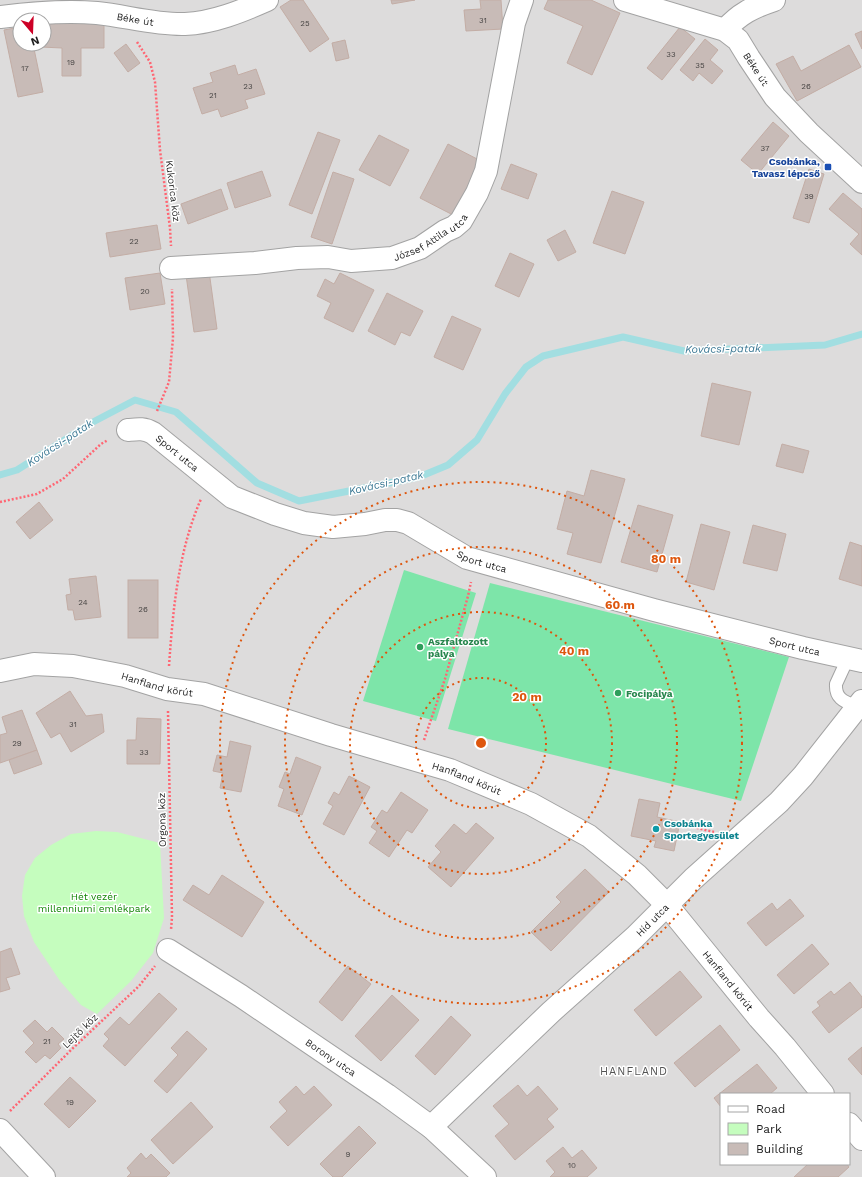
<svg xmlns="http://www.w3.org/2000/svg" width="862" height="1177" font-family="'Work Sans',sans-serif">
<rect width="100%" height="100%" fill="#f0eae4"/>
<!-- residential -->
<path fill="#dddcdc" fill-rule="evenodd" d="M 0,0 L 862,0 L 862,1177 L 0,1177 ZM 20,20 L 44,20 L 44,44 L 20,44 ZM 721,1094 L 849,1094 L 849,1164 L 721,1164 Z"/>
<!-- park -->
<path fill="#c5fdbe" d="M 96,831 L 117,832 L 160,843 L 164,918 L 153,953 L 131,981 L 97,1014 L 81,1005 L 60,981 L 34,942 L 24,916 L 22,896 L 25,875 L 35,858 L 51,845 L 71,834 Z"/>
<!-- pitch -->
<g fill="#7de5a9">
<path d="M 404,570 L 476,593 L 436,721 L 363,701 Z"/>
<path d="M 490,583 L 789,657 L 741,801 L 448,729 Z"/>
</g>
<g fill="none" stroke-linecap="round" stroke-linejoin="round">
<!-- stream -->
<path stroke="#a2dee1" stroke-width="7" d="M 0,475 L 17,470 L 93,422 L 135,400 L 176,412 L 257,483 L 299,501 L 419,477 L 448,465 L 477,440 L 505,394 L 526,367 L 543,356 L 623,337 L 684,351 L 825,345 L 862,334"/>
</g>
<!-- building -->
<g fill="#c8bbb7" stroke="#c3ada5">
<path d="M 291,0 L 303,0 L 329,39 L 310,52 L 280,7 Z"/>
<path d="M 391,0 L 415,0 L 392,4 Z"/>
<path d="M 480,0 L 501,0 L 503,29 L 466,31 L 464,10 L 481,9 Z"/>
<path d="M 548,0 L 591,0 L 620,13 L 592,75 L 567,63 L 583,26 L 544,9 Z"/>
<path d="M 44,22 L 104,23 L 104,48 L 81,48 L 81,76 L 62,76 L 62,48 L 41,47 L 41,44 L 44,44 Z"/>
<path d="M 20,27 L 20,44 L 33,44 L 43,92 L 18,97 L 4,30 Z"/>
<path d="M 680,27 L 695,39 L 662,80 L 647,68 Z"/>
<path d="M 862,31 L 862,49 L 855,34 Z"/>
<path d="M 705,39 L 718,50 L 710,60 L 723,71 L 712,84 L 699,73 L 693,81 L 680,70 Z"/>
<path d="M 345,40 L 349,58 L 336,61 L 332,43 Z"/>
<path d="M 126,44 L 140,63 L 128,72 L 114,53 Z"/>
<path d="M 849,45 L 861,67 L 797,101 L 776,64 L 793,56 L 801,71 Z"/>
<path d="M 235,65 L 238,75 L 256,69 L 265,94 L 245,100 L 248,108 L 221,117 L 218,109 L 202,114 L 193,88 L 213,82 L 210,73 Z"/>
<path d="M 773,122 L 789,136 L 758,174 L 741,160 Z"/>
<path d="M 318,132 L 340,140 L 312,214 L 289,205 Z"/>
<path d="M 379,135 L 409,150 L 390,186 L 359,170 Z"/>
<path d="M 448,144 L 481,161 L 453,215 L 420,198 Z"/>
<path d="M 511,164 L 537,174 L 528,199 L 501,189 Z"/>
<path d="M 809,169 L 824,174 L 809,223 L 793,218 Z"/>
<path d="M 262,171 L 271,196 L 235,208 L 227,183 Z"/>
<path d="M 333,172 L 354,179 L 332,244 L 311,237 Z"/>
<path d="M 221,189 L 228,209 L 188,224 L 181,204 Z"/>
<path d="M 612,191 L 644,202 L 625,254 L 593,243 Z"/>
<path d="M 843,193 L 862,209 L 862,255 L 850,244 L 859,234 L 829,209 Z"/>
<path d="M 157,225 L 161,249 L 110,257 L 106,233 Z"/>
<path d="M 565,230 L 576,252 L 558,261 L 547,240 Z"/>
<path d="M 510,253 L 534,264 L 519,297 L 495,286 Z"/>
<path d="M 209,271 L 217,329 L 194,332 L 186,275 Z"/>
<path d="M 160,273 L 165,304 L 130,310 L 125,278 Z"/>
<path d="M 340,273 L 374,290 L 353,332 L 324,318 L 331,303 L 317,296 L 325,279 L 334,284 Z"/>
<path d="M 387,293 L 423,311 L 410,336 L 401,332 L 395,345 L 368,331 Z"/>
<path d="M 452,316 L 481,329 L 463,370 L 434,357 Z"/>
<path d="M 712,383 L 751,392 L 739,445 L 701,436 Z"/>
<path d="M 782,444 L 809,451 L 803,473 L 776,466 Z"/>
<path d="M 591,470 L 625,479 L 601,563 L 567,554 L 573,533 L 557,529 L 567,491 L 584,496 Z"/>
<path d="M 39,502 L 53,520 L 30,539 L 16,522 Z"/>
<path d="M 638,505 L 673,515 L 657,572 L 621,562 Z"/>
<path d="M 701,524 L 730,532 L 714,590 L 686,582 Z"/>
<path d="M 753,525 L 786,534 L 777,571 L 743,563 Z"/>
<path d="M 850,542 L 862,546 L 862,586 L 839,579 Z"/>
<path d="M 96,576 L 101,617 L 75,620 L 73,610 L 68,610 L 66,595 L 71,594 L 69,579 Z"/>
<rect x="128" y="580" width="30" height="58"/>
<path d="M 70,691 L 86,716 L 102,714 L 104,732 L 71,752 L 60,733 L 51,738 L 36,713 Z"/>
<path d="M 22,710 L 37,750 L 0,763 L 0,735 L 7,733 L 2,717 Z"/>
<path d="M 137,718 L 161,719 L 160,764 L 127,764 L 127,740 L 136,740 Z"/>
<path d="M 230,741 L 251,746 L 241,792 L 220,788 L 223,773 L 213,771 L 217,755 L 227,757 Z"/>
<path d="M 37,750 L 42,764 L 14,774 L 9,760 Z"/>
<path d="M 296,757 L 321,767 L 302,815 L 278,806 L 284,789 L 279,787 L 285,772 L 290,774 Z"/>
<path d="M 349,776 L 370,787 L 344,835 L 323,824 L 333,806 L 328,803 L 334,792 L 339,795 Z"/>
<path d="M 401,792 L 428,810 L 412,833 L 407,830 L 389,857 L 369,843 L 377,831 L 371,827 L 382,810 L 387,813 Z"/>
<path d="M 639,799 L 660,803 L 657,817 L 680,822 L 674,851 L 654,847 L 656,841 L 631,836 Z"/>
<path d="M 476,823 L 494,838 L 451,887 L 428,867 L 441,852 L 435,846 L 454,824 L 466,834 Z"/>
<path d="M 585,869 L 609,892 L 551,951 L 531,932 L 561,902 L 556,897 Z"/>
<path d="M 222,875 L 264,902 L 242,937 L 183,900 L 193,885 L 209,895 Z"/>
<path d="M 790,899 L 804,916 L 766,946 L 747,923 L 772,903 L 777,910 Z"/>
<path d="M 812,944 L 829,964 L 794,994 L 777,975 Z"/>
<path d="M 11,948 L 20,974 L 6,978 L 10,989 L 0,992 L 0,952 Z"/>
<path d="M 348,966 L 371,984 L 342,1021 L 319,1002 Z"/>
<path d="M 680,971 L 702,997 L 656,1036 L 634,1010 Z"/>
<path d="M 850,982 L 862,997 L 862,1007 L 829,1033 L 812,1012 L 820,1006 L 817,1002 L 831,991 L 834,995 Z"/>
<path d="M 159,993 L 177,1009 L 125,1066 L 103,1046 L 109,1039 L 104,1034 L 120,1017 L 129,1025 Z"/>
<path d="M 392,995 L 419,1020 L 381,1061 L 355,1036 Z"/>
<path d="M 451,1016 L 471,1035 L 435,1075 L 415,1056 Z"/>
<path d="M 35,1020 L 47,1032 L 52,1027 L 64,1039 L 58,1044 L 61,1048 L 50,1059 L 45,1055 L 36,1063 L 25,1052 L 34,1043 L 23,1031 Z"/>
<path d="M 720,1025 L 740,1050 L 695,1087 L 674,1063 Z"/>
<path d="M 187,1031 L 207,1049 L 167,1093 L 154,1081 L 178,1055 L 171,1048 Z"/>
<path d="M 862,1047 L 862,1075 L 848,1059 Z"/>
<path d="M 757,1064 L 777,1088 L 770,1094 L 721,1094 L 721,1107 L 714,1098 Z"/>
<path d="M 70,1077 L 96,1101 L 69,1128 L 44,1104 Z"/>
<path d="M 518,1085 L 527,1096 L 538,1086 L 558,1109 L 547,1119 L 554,1127 L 515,1160 L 495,1136 L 509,1124 L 493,1106 Z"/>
<path d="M 296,1086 L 304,1095 L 314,1086 L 332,1105 L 288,1146 L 270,1127 L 287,1111 L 279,1102 Z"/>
<path d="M 191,1102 L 213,1127 L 173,1164 L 151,1140 Z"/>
<path d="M 359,1126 L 376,1143 L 342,1177 L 333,1177 L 320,1164 Z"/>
<path d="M 563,1147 L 572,1158 L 582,1150 L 597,1168 L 587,1177 L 550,1177 L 555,1172 L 546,1161 Z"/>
<path d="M 141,1153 L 146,1159 L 151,1154 L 170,1173 L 166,1177 L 127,1177 L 131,1173 L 127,1168 Z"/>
<path d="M 808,1164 L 847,1164 L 849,1167 L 838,1177 L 794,1177 Z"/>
</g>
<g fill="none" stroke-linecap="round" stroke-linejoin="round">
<!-- lane casing -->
<g stroke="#a3a3a3" stroke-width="14">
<path id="lane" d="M 848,658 L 836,684 C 835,700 846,702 858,707"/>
</g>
<!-- street casing -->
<g stroke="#a3a3a3" stroke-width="24">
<g id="street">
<path id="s1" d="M 625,0 L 725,30 L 738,40 L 749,58 L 775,97 L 809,133 L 862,182"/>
<path id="s2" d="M 0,17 C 32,13 65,10 97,13 C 126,16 156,25 185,24 C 213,23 242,11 267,0"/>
<path d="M 725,30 C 739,14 753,7 774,0"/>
<path id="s3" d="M 171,268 L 255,263 L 297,258 L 328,257 L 351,261 L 392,258 L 420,248 L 445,231 L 454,227 L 461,221 L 477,193 L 486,171 L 514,23 L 522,0"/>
<path id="s4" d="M 128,430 C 138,429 144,428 153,433 L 232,497 L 275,514 L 304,523 L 333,527 L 365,524 L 385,520 L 397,520 L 408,523 L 467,558 L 654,610 L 803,648 L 862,661"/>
<path id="s5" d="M 0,671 L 34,664 L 73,666 L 125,676 L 167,689 L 204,694 L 331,735 L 450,770 L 531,804 L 589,836 L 637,875 L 667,905 L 759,1018 L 785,1047 L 823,1094"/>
<path id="s6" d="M 168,950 L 241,996 L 387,1095 L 431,1127 L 485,1177"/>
<path d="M 849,1124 L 862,1139"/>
<path id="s7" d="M 431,1127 L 551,1012 L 635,937 L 693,879 L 779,802 L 803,776 L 862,701"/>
<path d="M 0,1130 L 44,1177"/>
</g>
</g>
<!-- path -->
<g stroke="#ff6673" stroke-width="2.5" stroke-dasharray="2 2" stroke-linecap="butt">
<path d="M 137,42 L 150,62 L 155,82 L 160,150 L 170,228 L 171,246"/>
<path d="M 157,411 L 169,382 L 173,338 L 172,289"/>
<path d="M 0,502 L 37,494 L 63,479 L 101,444 L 108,440"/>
<path d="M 169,666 C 173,609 178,552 201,499"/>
<path d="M 168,711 L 172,917 L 171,930"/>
<path d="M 424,740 L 445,679 L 468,596 L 471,582"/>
<path d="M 685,825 L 714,832"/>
<path d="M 10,1111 L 71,1050 L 139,986 L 155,966"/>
</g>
<!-- lane -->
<use href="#lane" stroke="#fff" stroke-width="12"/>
<!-- street -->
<use href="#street" stroke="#fff" stroke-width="22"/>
</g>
<!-- distance rings -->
<g fill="none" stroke="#de560d" stroke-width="2" stroke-dasharray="2 4">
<circle cx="481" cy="743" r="65"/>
<circle cx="481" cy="743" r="131"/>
<circle cx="481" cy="743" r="196"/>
<circle cx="481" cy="743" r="261"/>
</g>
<!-- markers -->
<rect fill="#1a4fb4" stroke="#fff" stroke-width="1.5" x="824" y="163" width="8" height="8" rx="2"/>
<g fill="#2e9e5b" stroke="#fff" stroke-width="1.5">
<circle cx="420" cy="647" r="4"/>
<circle cx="618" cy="693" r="4"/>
</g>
<circle fill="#0f9aa8" stroke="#fff" stroke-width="1.5" cx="656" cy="829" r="4"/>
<g text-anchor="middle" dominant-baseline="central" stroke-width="3" stroke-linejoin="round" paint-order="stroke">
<!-- number labels -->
<g font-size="8" fill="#494645">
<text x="483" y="20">31</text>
<text x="305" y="23">25</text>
<text x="671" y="54">33</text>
<text x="71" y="62">19</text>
<text x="700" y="65">35</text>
<text x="25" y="68">17</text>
<text x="248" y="86">23</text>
<text x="806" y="86">26</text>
<text x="213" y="95">21</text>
<text x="765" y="148">37</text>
<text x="809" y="196">39</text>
<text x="134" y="241">22</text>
<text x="145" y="291">20</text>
<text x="83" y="602">24</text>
<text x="143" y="609">26</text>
<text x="73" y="724">31</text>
<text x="17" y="743">29</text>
<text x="144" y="752">33</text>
<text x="47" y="1041">21</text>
<text x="70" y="1102">19</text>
<text x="348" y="1154">9</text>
<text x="572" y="1165">10</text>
</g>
<!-- street labels -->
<g font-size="10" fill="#1f1f1f" stroke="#fff">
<text stroke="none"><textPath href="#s2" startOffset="136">Béke út</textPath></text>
<text stroke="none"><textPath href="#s1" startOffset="155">Béke út</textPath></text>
<text transform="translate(173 191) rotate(83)">Kukorica köz</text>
<text stroke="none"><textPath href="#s3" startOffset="266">József Attila utca</textPath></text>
<text stroke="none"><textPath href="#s4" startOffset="57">Sport utca</textPath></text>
<text stroke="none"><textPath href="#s4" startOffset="393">Sport utca</textPath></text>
<text stroke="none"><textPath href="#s4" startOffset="717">Sport utca</textPath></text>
<text stroke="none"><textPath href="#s5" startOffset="160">Hanfland körút</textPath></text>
<text stroke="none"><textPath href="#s5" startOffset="484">Hanfland körút</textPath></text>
<text transform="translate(162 820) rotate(-91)">Orgona köz</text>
<text stroke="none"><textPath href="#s7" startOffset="303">Híd utca</textPath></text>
<text stroke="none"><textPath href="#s5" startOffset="821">Hanfland körút</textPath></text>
<text transform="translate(80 1031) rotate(-44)">Lejtő köz</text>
<text stroke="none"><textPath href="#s6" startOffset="195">Borony utca</textPath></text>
</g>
<!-- transit labels -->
<g font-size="10" font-weight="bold" fill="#164399" stroke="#fff" text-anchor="end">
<text x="820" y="161">Csobánka,<tspan x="820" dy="12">Tavasz lépcső</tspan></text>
</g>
<!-- leisure labels -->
<g font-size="10" font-weight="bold" fill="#27864d" stroke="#fff" text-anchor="start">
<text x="428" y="641">Aszfaltozott<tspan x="428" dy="12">pálya</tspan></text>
<text x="626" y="693">Focipálya</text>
</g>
<!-- culture labels -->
<g font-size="10" font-weight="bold" fill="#0d838f" stroke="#fff" text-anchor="start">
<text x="664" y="823">Csobánka<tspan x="664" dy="12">Sportegyesület</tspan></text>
</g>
<!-- park labels -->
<g font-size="10" fill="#118504" stroke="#fff">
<text x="94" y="896">Hét vezér<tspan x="94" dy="12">millenniumi emlékpark</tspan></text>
</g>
<!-- water labels -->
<g font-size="11" font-style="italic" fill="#3a7894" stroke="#fff">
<text transform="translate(723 349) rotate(-1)">Kovácsi-patak</text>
<text transform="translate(60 443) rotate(-33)">Kovácsi-patak</text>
<text transform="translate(386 483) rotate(-13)">Kovácsi-patak</text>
</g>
<!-- neighbourhood labels -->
<g font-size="11" letter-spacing="1" fill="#525252" stroke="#fff">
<text x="634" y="1071">HANFLAND</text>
</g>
</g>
<circle cx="481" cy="743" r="6" fill="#de560d" stroke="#fff" stroke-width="2"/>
<g font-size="12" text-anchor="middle" font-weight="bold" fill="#de560d" stroke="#fff" stroke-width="3" stroke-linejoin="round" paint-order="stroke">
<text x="666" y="563">80 m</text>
<text x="620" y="609">60 m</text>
<text x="574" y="655">40 m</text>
<text x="527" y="701">20 m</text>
</g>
<!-- legend -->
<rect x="720" y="1093" width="130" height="72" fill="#ffffff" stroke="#a5a5a5"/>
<rect x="728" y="1106" width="20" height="6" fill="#ffffff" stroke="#a5a5a5"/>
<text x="756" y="1113" font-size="12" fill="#1f1f1f">Road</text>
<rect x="728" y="1123" width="20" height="12" fill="#c5fdbe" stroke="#a5a5a5"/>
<text x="756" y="1133" font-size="12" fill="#1f1f1f">Park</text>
<rect x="728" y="1143" width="20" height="12" fill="#c8bbb7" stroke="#a5a5a5"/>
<text x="756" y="1153" font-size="12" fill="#1f1f1f">Building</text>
<!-- north arrow -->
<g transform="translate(32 32) rotate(161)"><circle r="19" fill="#ffffff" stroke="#a5a5a5"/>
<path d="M0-3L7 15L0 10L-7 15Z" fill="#cd0026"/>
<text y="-6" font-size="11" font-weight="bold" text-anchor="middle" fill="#1f1f1f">N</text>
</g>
</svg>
